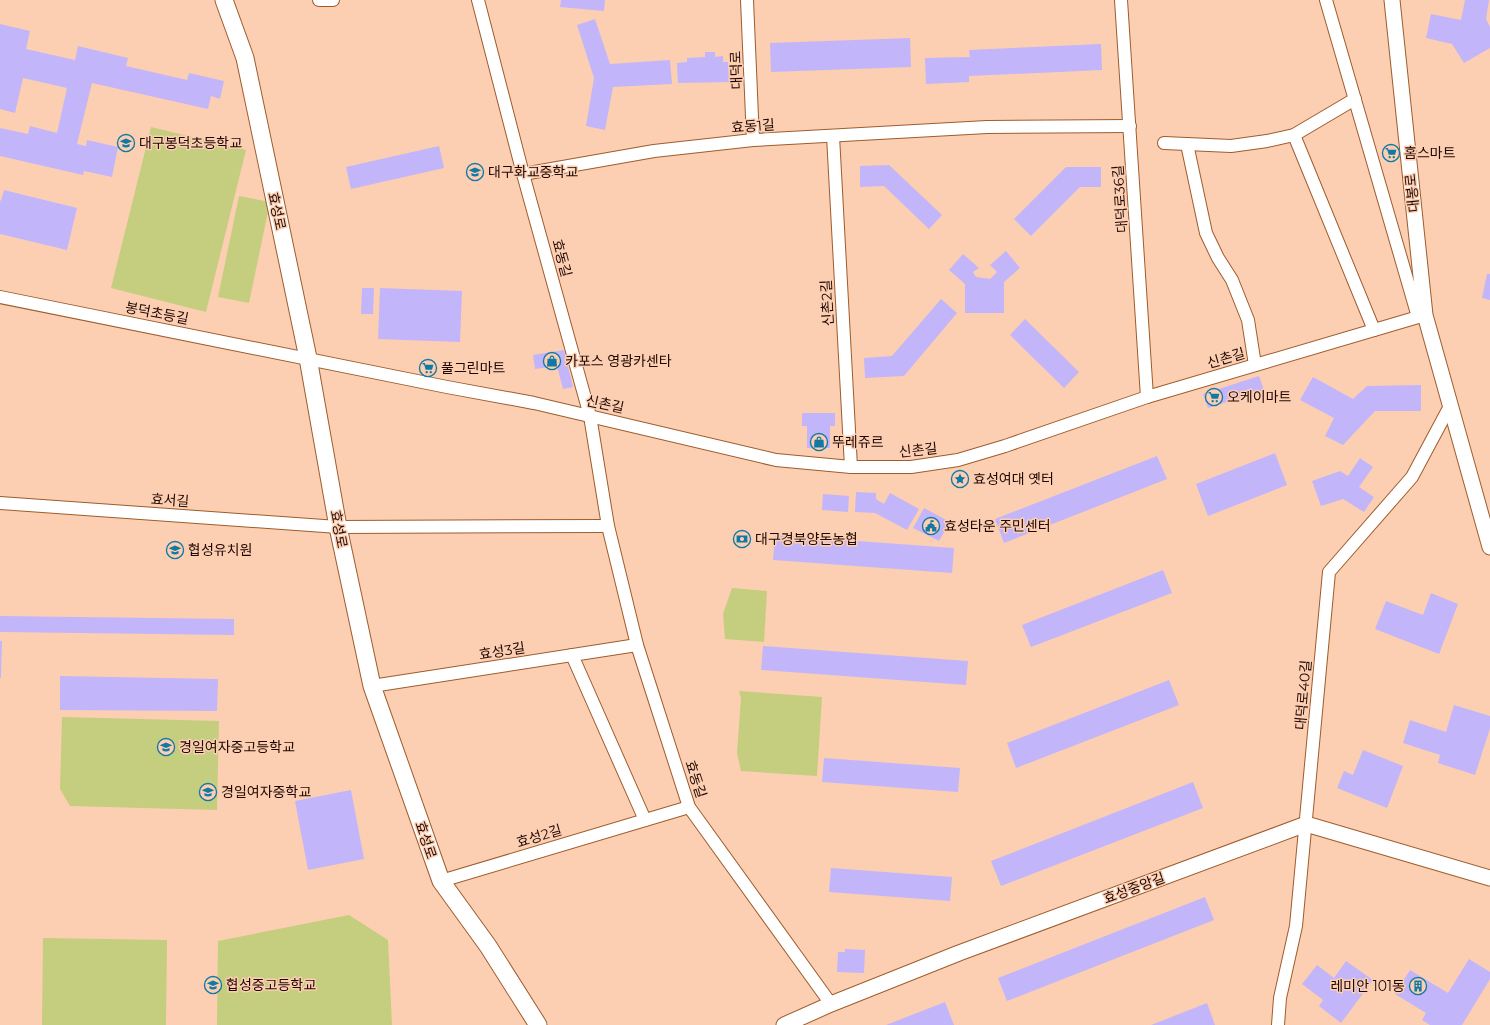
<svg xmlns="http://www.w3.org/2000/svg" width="1490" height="1025" font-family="Montserrat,'Noto Sans KR',sans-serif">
<rect width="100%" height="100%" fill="#fccfb3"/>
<!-- green -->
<g fill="#c5cd7f">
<path d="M 151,127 L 246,150 L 206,312 L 111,288 Z"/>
<path d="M 239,196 L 270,202 L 249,303 L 218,297 Z"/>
<path d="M 732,588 L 767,591 L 764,642 L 725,639 L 723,614 Z"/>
<path d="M 739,691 L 822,697 L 817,776 L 741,771 L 737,753 L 741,698 Z"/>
<path d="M 62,717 L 219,721 L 217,810 L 70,806 L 60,789 Z"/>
<path d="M 349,915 L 388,940 L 392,1025 L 217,1025 L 218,941 Z"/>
<path d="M 43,938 L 167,940 L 166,1025 L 42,1025 Z"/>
</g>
<!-- building -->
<g fill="#c3b5f9">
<path d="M 561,0 L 605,0 L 604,11 L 560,7 Z"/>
<path d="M 1465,0 L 1489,0 L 1486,19 L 1490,27 L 1490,48 L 1464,63 L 1452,44 L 1426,38 L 1431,14 L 1461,20 Z"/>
<path d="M 595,19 L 610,64 L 670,60 L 672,84 L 613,87 L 605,130 L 586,126 L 594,78 L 577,25 Z"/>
<path d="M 0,24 L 30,31 L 26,49 L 75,60 L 78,46 L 128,58 L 126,66 L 187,80 L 189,73 L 224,81 L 220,99 L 211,96 L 208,109 L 92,83 L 77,144 L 86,146 L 87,140 L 118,147 L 112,177 L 84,171 L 83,175 L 0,156 L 0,128 L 28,134 L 30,126 L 57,133 L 67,88 L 23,78 L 15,113 L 0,109 Z"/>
<path d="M 910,38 L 911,67 L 771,72 L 770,43 Z"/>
<path d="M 1101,44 L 1102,70 L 969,76 L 969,82 L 926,84 L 925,58 L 970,57 L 969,50 Z"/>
<path d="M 705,52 L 715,52 L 715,57 L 723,56 L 723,62 L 728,62 L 729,82 L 678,83 L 677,63 L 687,62 L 687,58 L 705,57 Z"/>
<path d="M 439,146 L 444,168 L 351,189 L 346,167 Z"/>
<path d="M 889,165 L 942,215 L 929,229 L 884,186 L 860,187 L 860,166 Z"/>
<path d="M 1066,167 L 1101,167 L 1101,187 L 1080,187 L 1031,236 L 1014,219 Z"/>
<path d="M 4,190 L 77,208 L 67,250 L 0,234 L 0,200 L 1,201 Z"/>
<path d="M 1006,251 L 1020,268 L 1004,282 L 1004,313 L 965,313 L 965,284 L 949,270 L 963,254 L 979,268 L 973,272 L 976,277 L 990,279 L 997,272 L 990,265 Z"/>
<path d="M 1487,274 L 1490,274 L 1490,300 L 1482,298 Z"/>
<path d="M 362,288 L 374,288 L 373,314 L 361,314 Z"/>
<path d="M 380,288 L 462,291 L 460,342 L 378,339 Z"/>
<path d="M 941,299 L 957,313 L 904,376 L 865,378 L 864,358 L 892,356 Z"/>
<path d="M 1025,319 L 1079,372 L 1064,388 L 1010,335 Z"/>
<path d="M 564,350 L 573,387 L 563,389 L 557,366 L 535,369 L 533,355 Z"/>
<path d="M 1259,376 L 1264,390 L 1208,408 L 1203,394 Z"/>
<path d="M 1313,377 L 1353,399 L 1367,386 L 1421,385 L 1421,411 L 1375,411 L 1343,445 L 1325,436 L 1334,418 L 1300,400 Z"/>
<path d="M 802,413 L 835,413 L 835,426 L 830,426 L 830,448 L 807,448 L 807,426 L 802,426 Z"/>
<path d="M 1275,453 L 1287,485 L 1208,516 L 1196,484 Z"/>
<path d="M 1157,456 L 1167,479 L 1004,543 L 995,519 Z"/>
<path d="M 1360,458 L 1373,467 L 1359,487 L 1374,497 L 1364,512 L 1343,499 L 1321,506 L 1312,481 L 1340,471 L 1348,476 Z"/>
<path d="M 856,492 L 876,493 L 876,499 L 884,504 L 890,493 L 919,509 L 907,530 L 875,513 L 855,512 Z"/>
<path d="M 823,494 L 849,496 L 848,512 L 822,510 Z"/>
<path d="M 924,508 L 950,522 L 939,541 L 913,528 Z"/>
<path d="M 775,535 L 954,548 L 952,573 L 773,560 Z"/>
<path d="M 1163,570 L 1172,593 L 1031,647 L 1022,625 Z"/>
<path d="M 1431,593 L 1458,604 L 1439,654 L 1375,629 L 1386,601 L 1423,615 Z"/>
<path d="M 0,616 L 234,619 L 234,635 L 0,632 Z"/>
<path d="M 0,641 L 2,641 L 1,678 L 0,678 Z"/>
<path d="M 763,646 L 968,661 L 966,685 L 761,670 Z"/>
<path d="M 60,676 L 218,679 L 217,711 L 60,710 Z"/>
<path d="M 1169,680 L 1179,705 L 1016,768 L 1007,743 Z"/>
<path d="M 1454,705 L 1490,716 L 1490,728 L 1475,775 L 1438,763 L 1440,755 L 1403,743 L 1410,720 L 1446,732 Z"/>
<path d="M 1363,750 L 1403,766 L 1387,808 L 1337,788 L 1344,771 L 1353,775 Z"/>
<path d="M 824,758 L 960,768 L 958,792 L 822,782 Z"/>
<path d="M 1193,782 L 1203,808 L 1001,886 L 991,861 Z"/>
<path d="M 351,790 L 364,859 L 308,870 L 295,801 Z"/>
<path d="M 831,868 L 952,877 L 950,901 L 829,892 Z"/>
<path d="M 1205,897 L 1214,920 L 1007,1001 L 998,978 Z"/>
<path d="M 845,949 L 865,950 L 864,973 L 837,972 L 838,952 L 845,952 Z"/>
<path d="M 1469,959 L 1490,972 L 1490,979 L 1462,1025 L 1430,1025 L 1422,1020 L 1426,1013 L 1395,994 L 1410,970 L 1448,993 Z"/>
<path d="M 1346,961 L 1373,980 L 1341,1023 L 1319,1006 L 1323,1000 L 1302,984 L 1317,965 L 1334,978 Z"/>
<path d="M 945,1002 L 954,1025 L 886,1025 Z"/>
<path d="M 1207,1003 L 1215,1025 L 1151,1025 Z"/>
</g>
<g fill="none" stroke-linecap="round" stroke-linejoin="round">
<!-- minor casing -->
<g stroke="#9e5c2c" stroke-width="14">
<g id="minor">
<path d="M 319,0 L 333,0"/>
<path d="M 478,0 L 523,174 L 590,416 L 608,526 L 637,645 L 689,807 L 831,1004"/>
<path d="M 747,0 L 753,140"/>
<path d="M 1121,0 L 1147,397"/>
<path d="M 1326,0 L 1418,317"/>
<path d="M 1294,135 L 1374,330"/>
<path d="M 833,136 L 851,467"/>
<path d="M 1164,143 L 1231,146 L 1267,141 L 1294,135 L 1355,99"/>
<path d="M 1187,144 L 1206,233 L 1218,258 L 1232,280 L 1248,320 L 1255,365"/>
<path d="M 523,174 L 654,151 L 753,140 L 987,127 L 1130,126"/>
<path d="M 0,297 L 447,387 L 534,403 L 776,460 L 851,467 L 911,467 L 958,460 L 1005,446 L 1147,397 L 1425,315"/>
<path d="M 0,503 L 338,527 L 608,526"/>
<path d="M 572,655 L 645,820"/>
<path d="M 372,686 L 637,645"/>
<path d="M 441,881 L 689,807"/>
<path d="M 1278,1025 L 1280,998 L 1296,926 L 1329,572 L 1412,477 L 1450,406"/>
</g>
</g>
<!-- tertiary casing -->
<g stroke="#9e5c2c" stroke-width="17">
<g id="tertiary">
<path d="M 1392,0 L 1425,315 L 1490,547"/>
<path d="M 784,1025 L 831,1004 L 959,953 L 1306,824 L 1490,878"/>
</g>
</g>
<!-- secondary casing -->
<g stroke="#9e5c2c" stroke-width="19">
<path id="secondary" d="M 224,0 L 245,58 L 308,358 L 338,527 L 372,686 L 441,881 L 488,946 L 538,1025"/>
</g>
<!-- minor -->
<use href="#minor" stroke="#fff" stroke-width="12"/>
<!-- tertiary -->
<use href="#tertiary" stroke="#fff" stroke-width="15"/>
<!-- secondary -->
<use href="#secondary" stroke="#fff" stroke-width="17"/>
</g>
<!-- icons -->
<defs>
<g id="school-ring" transform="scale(0.9)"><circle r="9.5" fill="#fccfb3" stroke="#1278a4" stroke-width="1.5"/><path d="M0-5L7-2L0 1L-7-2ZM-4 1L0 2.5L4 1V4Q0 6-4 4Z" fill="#1278a4"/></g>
<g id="supermarket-ring" transform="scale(0.9)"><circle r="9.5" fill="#fccfb3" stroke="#1278a4" stroke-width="1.5"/><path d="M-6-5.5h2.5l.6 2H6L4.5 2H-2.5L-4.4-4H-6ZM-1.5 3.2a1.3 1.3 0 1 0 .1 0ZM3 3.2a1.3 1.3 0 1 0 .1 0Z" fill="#1278a4"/></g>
<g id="shop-ring" transform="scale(0.9)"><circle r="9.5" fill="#fccfb3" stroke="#1278a4" stroke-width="1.5"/><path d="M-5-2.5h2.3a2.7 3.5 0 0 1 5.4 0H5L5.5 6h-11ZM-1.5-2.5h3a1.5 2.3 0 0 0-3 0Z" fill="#1278a4"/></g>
<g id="sight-ring" transform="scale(0.9)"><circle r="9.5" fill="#fccfb3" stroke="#1278a4" stroke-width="1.5"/><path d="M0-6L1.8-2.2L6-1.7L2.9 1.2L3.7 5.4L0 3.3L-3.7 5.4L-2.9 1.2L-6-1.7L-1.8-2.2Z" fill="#1278a4"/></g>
<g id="civic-ring" transform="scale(0.9)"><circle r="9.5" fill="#fccfb3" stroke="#1278a4" stroke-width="1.5"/><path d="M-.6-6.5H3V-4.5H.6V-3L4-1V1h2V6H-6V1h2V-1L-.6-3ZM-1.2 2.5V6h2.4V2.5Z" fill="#1278a4"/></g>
<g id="bank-ring" transform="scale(0.9)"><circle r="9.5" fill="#fccfb3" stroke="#1278a4" stroke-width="1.5"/><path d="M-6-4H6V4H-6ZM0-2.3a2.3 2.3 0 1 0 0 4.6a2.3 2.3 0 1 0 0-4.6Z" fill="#1278a4"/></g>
<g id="building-ring" transform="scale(0.9)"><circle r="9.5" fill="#fccfb3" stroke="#1278a4" stroke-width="1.5"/><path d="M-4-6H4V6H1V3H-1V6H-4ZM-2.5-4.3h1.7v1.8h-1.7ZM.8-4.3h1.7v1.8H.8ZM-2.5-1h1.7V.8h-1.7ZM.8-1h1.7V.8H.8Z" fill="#1278a4"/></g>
</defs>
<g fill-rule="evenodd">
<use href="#school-ring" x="126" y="143"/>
<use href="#supermarket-ring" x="1391" y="153"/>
<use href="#school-ring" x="475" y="172"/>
<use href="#shop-ring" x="552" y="361"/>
<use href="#supermarket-ring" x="428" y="368"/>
<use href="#supermarket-ring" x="1214" y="397"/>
<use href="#shop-ring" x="819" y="442"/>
<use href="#sight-ring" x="960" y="479"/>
<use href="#civic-ring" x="931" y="526"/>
<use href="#bank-ring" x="742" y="539"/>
<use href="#school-ring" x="175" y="550"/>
<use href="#school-ring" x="166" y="747"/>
<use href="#school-ring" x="208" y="792"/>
<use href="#school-ring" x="213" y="985"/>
<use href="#building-ring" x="1418" y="986"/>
</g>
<g text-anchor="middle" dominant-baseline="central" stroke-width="3" stroke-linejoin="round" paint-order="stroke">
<!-- street labels -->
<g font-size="14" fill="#200700" stroke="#fccfb3">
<text transform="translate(736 70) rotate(-92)">대덕로</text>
<text transform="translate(753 126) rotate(-4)">효동1길</text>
<text transform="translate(1412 193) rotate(-96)">대봉로</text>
<text transform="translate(1120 199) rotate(-94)">대덕로36길</text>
<text transform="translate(277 211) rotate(78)">효성로</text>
<text transform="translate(562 258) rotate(75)">효동길</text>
<text transform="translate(827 303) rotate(-93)">신촌2길</text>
<text transform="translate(157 313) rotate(11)">봉덕초등길</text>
<text transform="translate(1226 358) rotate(-16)">신촌길</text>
<text transform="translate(605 404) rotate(12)">신촌길</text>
<text transform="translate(918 450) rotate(-6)">신촌길</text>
<text transform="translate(170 500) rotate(4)">효서길</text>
<text transform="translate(339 529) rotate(79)">효성로</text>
<text transform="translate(502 651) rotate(-9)">효성3길</text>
<text transform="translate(1303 695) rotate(-85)">대덕로40길</text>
<text transform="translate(696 779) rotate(72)">효동길</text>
<text transform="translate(539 836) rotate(-17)">효성2길</text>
<text transform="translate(426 840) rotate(71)">효성로</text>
<text transform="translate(1134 888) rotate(-20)">효성중앙길</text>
</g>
<!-- poi labels -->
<g font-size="14" fill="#200700" stroke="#fccfb3" text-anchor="start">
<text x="139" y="143">대구봉덕초등학교</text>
<text x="1404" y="153">홈스마트</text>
<text x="488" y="172">대구화교중학교</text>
<text x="565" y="361">카포스 영광카센타</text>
<text x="441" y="368">풀그린마트</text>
<text x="1227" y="397">오케이마트</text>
<text x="832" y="442">뚜레쥬르</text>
<text x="973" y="479">효성여대 옛터</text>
<text x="944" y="526">효성타운 주민센터</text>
<text x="755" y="539">대구경북양돈농협</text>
<text x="188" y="550">협성유치원</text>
<text x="179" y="747">경일여자중고등학교</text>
<text x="221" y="792">경일여자중학교</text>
<text x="226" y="985">협성중고등학교</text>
<text x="1405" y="986" text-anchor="end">레미안 101동</text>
</g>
</g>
</svg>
